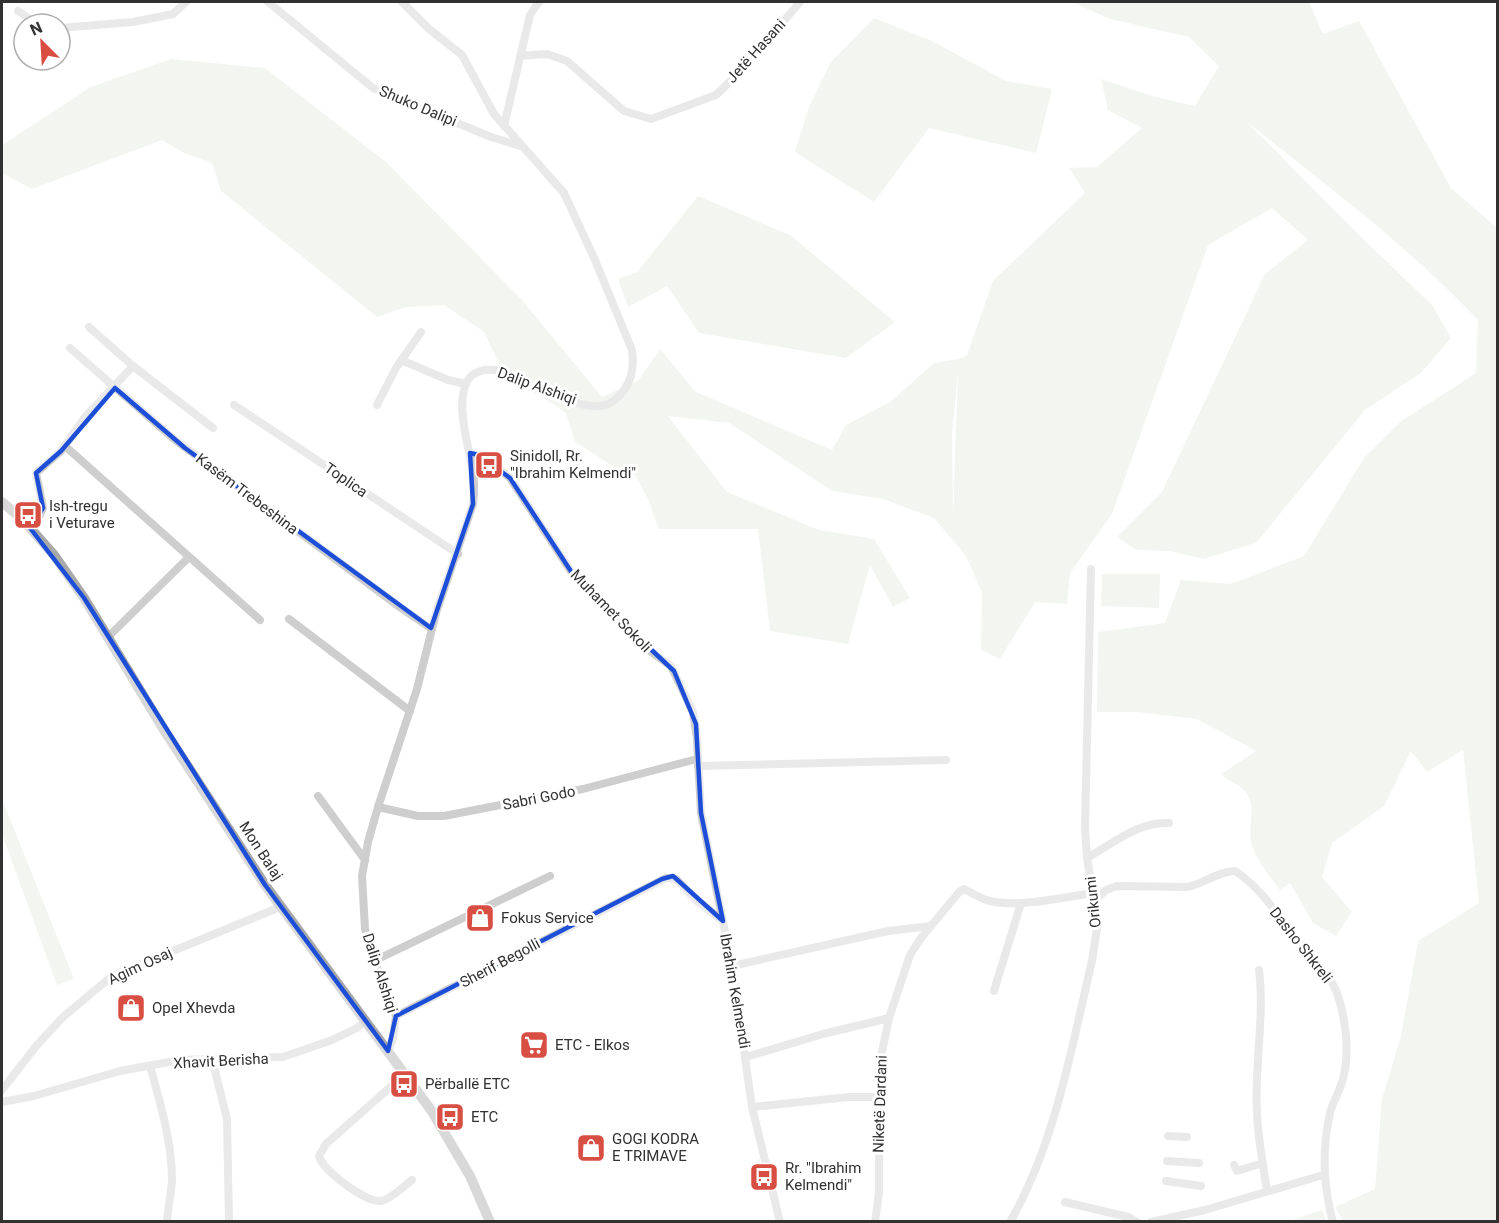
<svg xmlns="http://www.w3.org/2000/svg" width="1499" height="1223" font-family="Roboto,sans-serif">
<rect width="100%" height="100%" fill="#fff"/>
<!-- green -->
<g fill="#e2e9dd" fill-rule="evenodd">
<path d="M 1072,2 L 1309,2 L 1323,34 L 1359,21 L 1451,188 L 1497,228 L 1497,1221 L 1343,1221 L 1335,1207 L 1375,1189 L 1382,1099 L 1401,1036 L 1418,941 L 1479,903 L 1463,750 L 1427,772 L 1411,751 L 1384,806 L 1332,843 L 1322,877 L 1352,912 L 1336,936 L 1313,923 L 1290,883 L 1280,890 C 1270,876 1254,858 1251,841 C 1248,826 1256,806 1247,794 C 1242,785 1228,782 1221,774 L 1256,751 L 1197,719 L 1136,712 L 1097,712 L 1098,632 L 1165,623 L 1181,580 L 1231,584 L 1304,556 L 1364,458 L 1400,422 L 1476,373 L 1478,320 C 1408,246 1326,185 1247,122 L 1361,237 L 1433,306 L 1451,338 L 1421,373 L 1365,410 L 1256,543 L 1203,559 L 1170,551 L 1136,550 L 1117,537 L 1162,492 L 1265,274 L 1308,240 L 1272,208 L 1208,245 L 1112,514 L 1070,573 L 1067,604 L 1035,602 L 1000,659 L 981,650 L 982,592 L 966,556 L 934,518 L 883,499 L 832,491 L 729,423 L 668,416 L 727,492 L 819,530 L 874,539 L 910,598 L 893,607 L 870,565 L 848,644 L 770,631 L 758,529 L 659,529 L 648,499 L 636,476 L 616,468 L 575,442 L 566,413 L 502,370 L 484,332 L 444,305 L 406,307 L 377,317 L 221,191 L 212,163 L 184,153 L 162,140 L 32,189 L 2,173 L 2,145 L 91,87 L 171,59 L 265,68 L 386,162 L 522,300 L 602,397 L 638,381 L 660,349 L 696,392 L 832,450 L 846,425 L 890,402 L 934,363 L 959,359 L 967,355 L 993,281 L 1085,193 L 1069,168 L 1097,167 L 1142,128 L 1108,110 L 1101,79 L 1152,96 L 1195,106 L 1219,66 L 1189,37 L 1110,19 ZM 958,372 L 953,518 L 953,519 L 952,434 Z"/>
<path d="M 874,18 L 932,41 L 1006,81 L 1052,89 L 1036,153 L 929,128 L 874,202 L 795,152 L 809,107 L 831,62 Z"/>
<path d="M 698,196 L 790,235 L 895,322 L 846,358 L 699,333 L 667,286 L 628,307 L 618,279 L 637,272 Z"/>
<path d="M 1102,574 L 1160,574 L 1159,608 L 1101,606 Z"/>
<path d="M 2,799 L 74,979 L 57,985 L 2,834 Z"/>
<path d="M 1322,1210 L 1326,1221 L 1289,1221 Z"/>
</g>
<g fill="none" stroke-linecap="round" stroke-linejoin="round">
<!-- minor -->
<g stroke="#cecece" stroke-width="8">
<path d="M 268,2 L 373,88 L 491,137 L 520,146"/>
<path d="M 18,11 L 38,24"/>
<path d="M 60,28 L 133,22 L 173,14 L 186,2"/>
<path d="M 520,56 L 547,54 L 567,61 L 624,111 L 651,119 L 716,95 L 745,67 L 800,2"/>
<path d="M 504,126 L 530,15 L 539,2"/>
<path d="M 89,327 L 133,366 L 213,428"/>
<path d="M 70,348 L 174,439 L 401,608 L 432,629"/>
<path d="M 401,360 L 448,380 L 466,384"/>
<path d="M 234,405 L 458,554"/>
<path d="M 377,405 L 396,368 L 421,332"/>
<path d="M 65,446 L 260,620"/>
<path d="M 470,453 L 490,460 L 510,478 L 576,579 L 647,649 L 671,666 L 693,712 L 697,739 L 701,813 L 732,966 L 752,1107 L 780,1222"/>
<path d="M 30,528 L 37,521 L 43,508 L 36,473 L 61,451 L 85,417 L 133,366"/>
<path d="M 289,619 L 410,711"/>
<path d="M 108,637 L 189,557"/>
<path d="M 698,766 L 946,760"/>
<path d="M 318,796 L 365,860"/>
<path d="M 378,807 L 418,816 L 444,816 L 583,789 L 697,759"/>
<path d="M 1087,858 C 1112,844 1139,821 1169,823"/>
<path d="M 1096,899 L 1106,890 L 1117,886 L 1187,887 C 1203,884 1219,871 1235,871 C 1263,889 1279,918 1299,942 C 1312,960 1329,972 1337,993 C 1346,1019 1350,1053 1343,1079 C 1340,1091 1333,1101 1330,1113 C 1322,1149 1323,1186 1333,1222"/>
<path d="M 374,961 L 550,876"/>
<path d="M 732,966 L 888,931 L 931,926"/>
<path d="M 1259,970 C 1265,1018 1254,1065 1257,1113 C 1258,1139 1263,1165 1267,1191"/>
<path d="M 994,991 L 1021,903"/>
<path d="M 396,1016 L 666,878 L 676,879 L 697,901 L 723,921"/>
<path d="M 388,1051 L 393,1039 L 396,1016 L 374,961 L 365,929 L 362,876 L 368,842 L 378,807 L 417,689 L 436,613 L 473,504 C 474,493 475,483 473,471 C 469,445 441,364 495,370 C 523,382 572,408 601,406 C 611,405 619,397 624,390 C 633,378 634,364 632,350 L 595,260 L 564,193 L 494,114 L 462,55 L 429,29 L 402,2"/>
<path d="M 746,1057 L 823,1034 L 889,1018"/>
<path d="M 212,1059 L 227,1119 L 229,1222"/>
<path d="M 150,1066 C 160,1102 172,1142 172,1180 C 171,1194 168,1208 167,1222"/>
<path d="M 405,1074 L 326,1144 L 319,1156 C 322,1170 366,1203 381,1201 C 391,1199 404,1186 412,1180"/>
<path d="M 2,1090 L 37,1045 L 63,1017 L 112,976 L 280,907"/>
<path d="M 2,1102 L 34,1096 L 120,1071 L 180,1060 L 283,1057 L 332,1040 L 357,1028 L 365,1021"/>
<path d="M 752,1107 L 849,1097 L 881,1097"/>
<path d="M 1168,1136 L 1187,1137"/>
<path d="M 1167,1161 L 1199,1163"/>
<path d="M 1234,1165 L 1237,1171 L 1263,1163"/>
<path d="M 1166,1181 L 1201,1186"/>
<path d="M 1065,1202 L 1128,1217 L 1137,1222"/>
<path d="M 875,1222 L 879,1193 L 879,1066 L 889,1018 L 910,955 L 921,938 L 960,891 L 964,889 C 972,893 981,899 990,901 C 1020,908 1063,897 1094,893"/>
<path d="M 1010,1222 C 1056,1142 1071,1049 1092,961 L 1098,922 L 1087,858 L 1085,827 L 1091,569"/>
<path d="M 1151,1222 L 1205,1210 L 1323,1175"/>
</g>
<!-- major -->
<path stroke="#a9a9a9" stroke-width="10" d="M 2,502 L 22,519 L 54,555 L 84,598 L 164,730 L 265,885 L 431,1110 L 470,1176 L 490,1222"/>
</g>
<!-- marked area -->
<path d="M0 0H1499V1223H0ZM 115,388 L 185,448 L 431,628 L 473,504 L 470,453 L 479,455 L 510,478 L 576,579 L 674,671 L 696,724 L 701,813 L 723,921 L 673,876 L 662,879 L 396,1016 L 388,1051 L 265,885 L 84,598 L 30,528 L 43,508 L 36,473 L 61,451 Z" fill="#fff" fill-opacity=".55" fill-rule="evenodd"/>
<path fill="none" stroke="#1d4ed8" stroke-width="4.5" stroke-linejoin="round" d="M 115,388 L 185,448 L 431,628 L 473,504 L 470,453 L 479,455 L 510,478 L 576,579 L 674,671 L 696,724 L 701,813 L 723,921 L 673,876 L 662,879 L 396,1016 L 388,1051 L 265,885 L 84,598 L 30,528 L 43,508 L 36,473 L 61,451 Z"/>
<!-- icons -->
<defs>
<g id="bus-square" transform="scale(1.5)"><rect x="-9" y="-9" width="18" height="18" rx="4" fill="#d84e43" stroke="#fff"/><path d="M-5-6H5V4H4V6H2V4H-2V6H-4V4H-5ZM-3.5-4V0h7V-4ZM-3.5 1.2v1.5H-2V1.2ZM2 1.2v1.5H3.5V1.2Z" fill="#fff"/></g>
<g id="shop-square" transform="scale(1.5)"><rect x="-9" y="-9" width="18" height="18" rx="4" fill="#d84e43" stroke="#fff"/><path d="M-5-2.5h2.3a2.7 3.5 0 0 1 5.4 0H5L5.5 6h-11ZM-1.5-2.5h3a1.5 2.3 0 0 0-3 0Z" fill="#fff"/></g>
<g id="supermarket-square" transform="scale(1.5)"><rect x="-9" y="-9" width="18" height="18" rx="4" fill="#d84e43" stroke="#fff"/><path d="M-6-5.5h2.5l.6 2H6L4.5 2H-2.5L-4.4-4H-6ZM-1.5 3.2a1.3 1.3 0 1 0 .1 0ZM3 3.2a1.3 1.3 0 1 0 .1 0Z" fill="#fff"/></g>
</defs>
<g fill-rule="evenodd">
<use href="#bus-square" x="489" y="465"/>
<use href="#bus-square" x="28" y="515"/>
<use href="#shop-square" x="480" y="918"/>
<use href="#shop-square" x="131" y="1008"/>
<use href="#supermarket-square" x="534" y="1045"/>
<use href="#bus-square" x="404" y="1084"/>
<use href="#bus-square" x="450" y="1117"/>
<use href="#shop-square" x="591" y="1148"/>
<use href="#bus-square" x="764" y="1177"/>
</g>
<g text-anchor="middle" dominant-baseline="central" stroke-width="6" stroke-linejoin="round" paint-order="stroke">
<!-- street labels -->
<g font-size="15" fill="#313131" stroke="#fff">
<text transform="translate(756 51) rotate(-48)">Jetë Hasani</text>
<text transform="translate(418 106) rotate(23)">Shuko Dalipi</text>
<text transform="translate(537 386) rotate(20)">Dalip Alshiqi</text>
<text transform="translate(346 480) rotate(35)">Toplica</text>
<text transform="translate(247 494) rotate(37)">Kasëm Trebeshina</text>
<text transform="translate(611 611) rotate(46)">Muhamet Sokoli</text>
<text transform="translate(539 798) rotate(-11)">Sabri Godo</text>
<text transform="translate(261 851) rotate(57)">Mon Balaj</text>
<text transform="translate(1093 902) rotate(-96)">Orikumi</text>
<text transform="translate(1301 945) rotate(52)">Dasho Shkreli</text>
<text transform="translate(500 963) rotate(-28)">Sherif Begolli</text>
<text transform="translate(140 966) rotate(-25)">Agim Osaj</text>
<text transform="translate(380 973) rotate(72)">Dalip Alshiqi</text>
<text transform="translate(735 991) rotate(80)">Ibrahim Kelmendi</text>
<text transform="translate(221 1061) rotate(-3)">Xhavit Berisha</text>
<text transform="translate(880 1104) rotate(-88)">Niketë Dardani</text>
</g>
<!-- poi labels -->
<g font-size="15" fill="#313131" stroke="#fff" text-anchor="start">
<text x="510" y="456">Sinidoll, Rr.<tspan x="510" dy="17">"Ibrahim Kelmendi"</tspan></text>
<text x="49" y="506">Ish-tregu<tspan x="49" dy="17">i Veturave</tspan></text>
<text x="501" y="918">Fokus Service</text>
<text x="152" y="1008">Opel Xhevda</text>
<text x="555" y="1045">ETC - Elkos</text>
<text x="425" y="1084">Përballë ETC</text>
<text x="471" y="1117">ETC</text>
<text x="612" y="1139">GOGI KODRA<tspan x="612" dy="17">E TRIMAVE</tspan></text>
<text x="785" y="1168">Rr. "Ibrahim<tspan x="785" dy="17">Kelmendi"</tspan></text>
</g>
</g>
<!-- border -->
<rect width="1499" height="1223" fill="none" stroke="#313131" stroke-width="6"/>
<!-- north arrow -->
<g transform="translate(42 42) rotate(336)"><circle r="28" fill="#ffffff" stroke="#adadad" stroke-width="1.5"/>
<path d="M0-4.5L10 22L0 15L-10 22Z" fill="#d84e43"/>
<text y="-9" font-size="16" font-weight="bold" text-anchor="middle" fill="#313131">N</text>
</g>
</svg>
